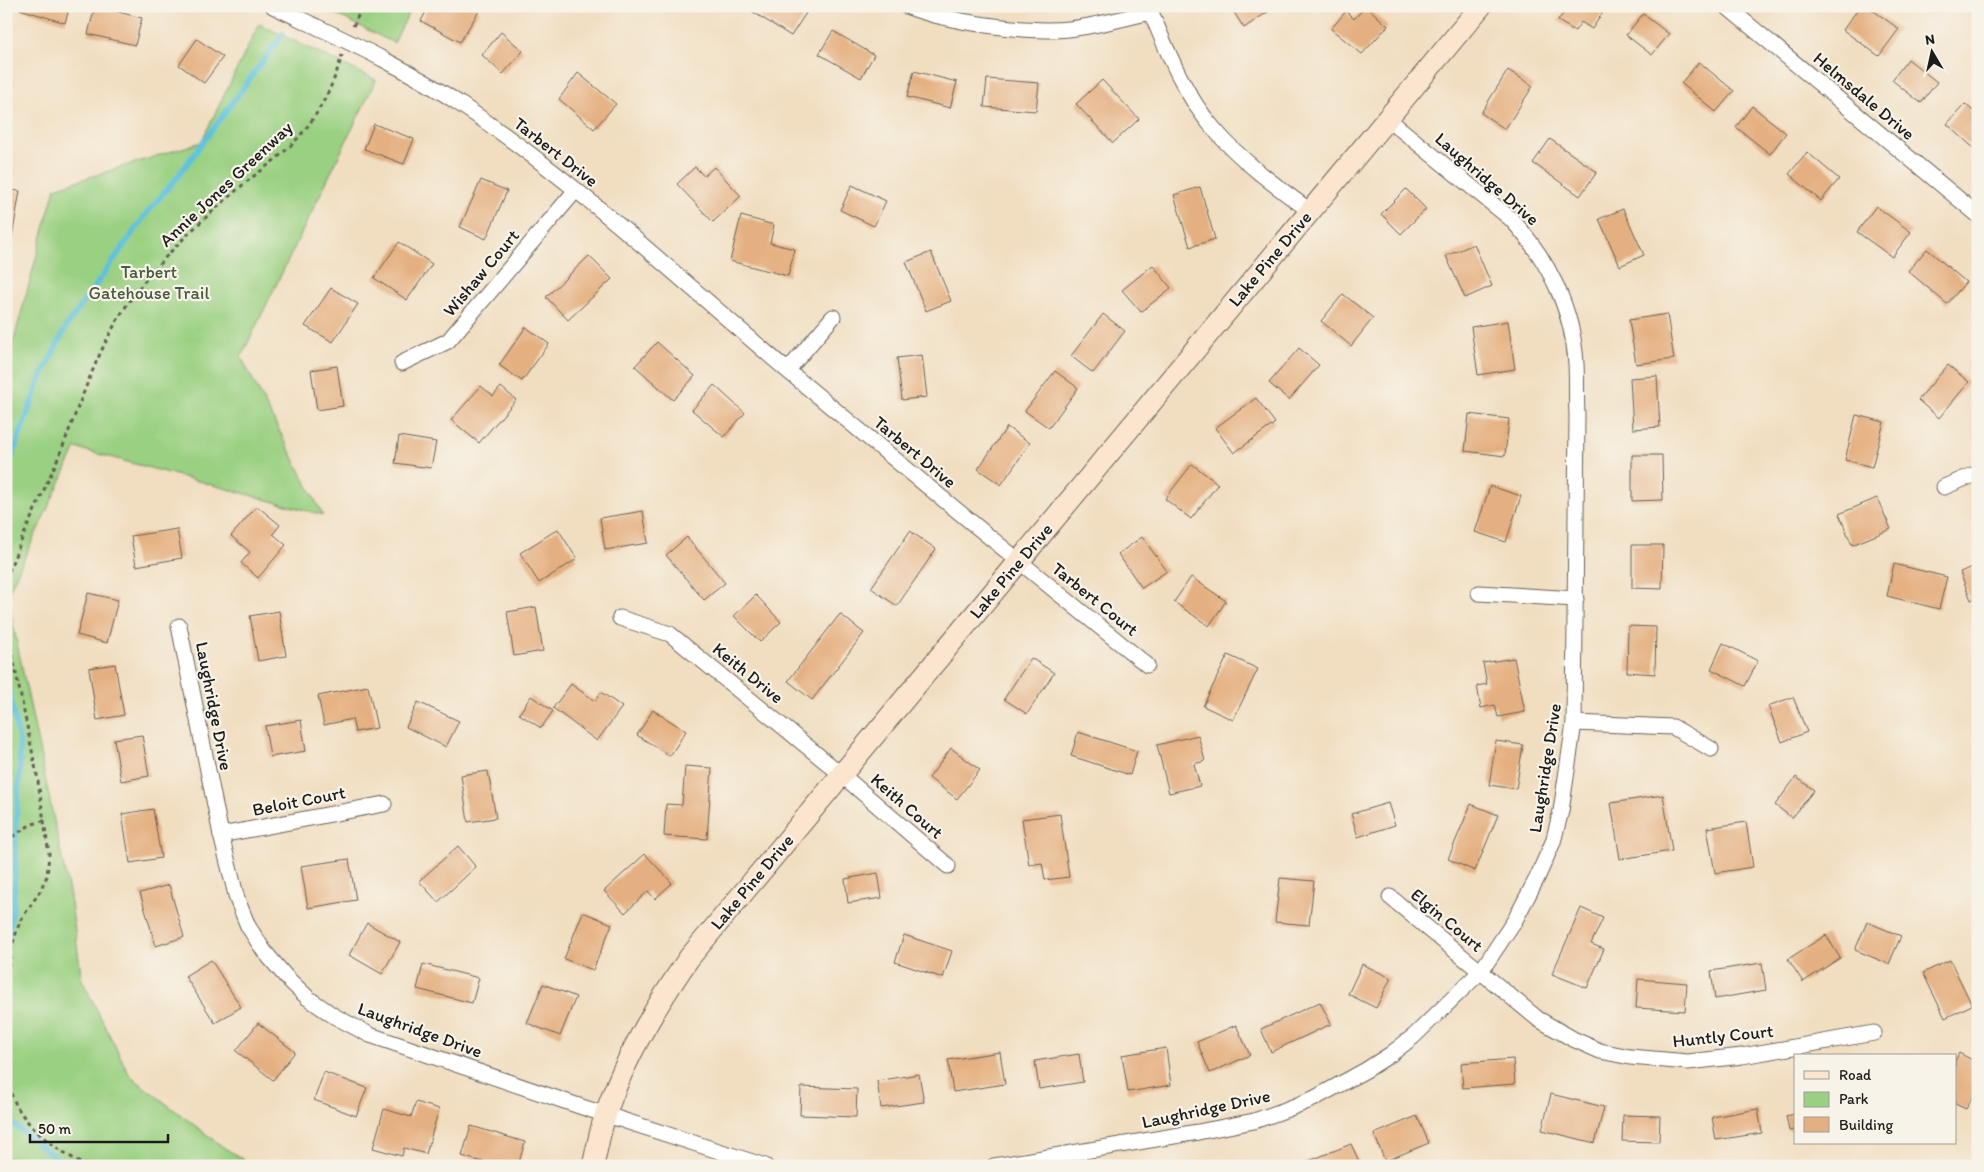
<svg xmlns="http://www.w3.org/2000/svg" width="1984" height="1172" font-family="Itim,sans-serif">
<rect width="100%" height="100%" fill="#f7f3e8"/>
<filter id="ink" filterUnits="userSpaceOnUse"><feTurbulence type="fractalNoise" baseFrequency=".02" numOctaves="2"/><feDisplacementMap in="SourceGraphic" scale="10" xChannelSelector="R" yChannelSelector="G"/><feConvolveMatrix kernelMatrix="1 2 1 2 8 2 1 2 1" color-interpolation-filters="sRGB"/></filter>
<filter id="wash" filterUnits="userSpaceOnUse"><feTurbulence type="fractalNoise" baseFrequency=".0096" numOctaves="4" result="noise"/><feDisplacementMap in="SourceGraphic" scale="20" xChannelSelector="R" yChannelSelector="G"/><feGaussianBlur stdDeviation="1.12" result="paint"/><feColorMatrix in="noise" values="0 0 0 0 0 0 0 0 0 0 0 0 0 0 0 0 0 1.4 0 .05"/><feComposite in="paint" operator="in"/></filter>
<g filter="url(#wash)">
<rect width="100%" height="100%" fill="#f1dec1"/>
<!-- green -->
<g fill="#9ad081" stroke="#5b764e">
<path d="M 319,6 L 412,6 L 394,43 Z"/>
<path d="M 259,24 L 376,80 L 241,357 L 323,515 L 76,448 L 7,595 L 70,897 L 82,980 L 130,1076 L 223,1147 L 254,1166 L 6,1166 L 6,369 L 55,188 L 201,142 Z"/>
</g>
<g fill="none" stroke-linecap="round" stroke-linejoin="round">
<!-- stream -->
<g stroke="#5fc1dd" stroke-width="5.5">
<path d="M 6,473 L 39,382 L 66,327 L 147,213 L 178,176 L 283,34"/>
<path d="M 6,675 L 19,741 L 20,768 L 16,825 L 16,856 L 13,907 L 6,949"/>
<path d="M 6,1085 L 11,1122 L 56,1158 L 71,1166"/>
</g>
</g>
<g id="blocks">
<!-- building -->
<g fill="#e5b081">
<path d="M 21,6 L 70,6 L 65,23 L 20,9 Z"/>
<path d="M 95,6 L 142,18 L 135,45 L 88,34 Z"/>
<path d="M 429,6 L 472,6 L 479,11 L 460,42 L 421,21 Z"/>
<path d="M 757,6 L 796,6 L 806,13 L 791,36 L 753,12 Z"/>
<path d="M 1230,6 L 1266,6 L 1269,11 L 1244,28 Z"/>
<path d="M 1366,6 L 1388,26 L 1362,54 L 1331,29 L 1346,11 L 1354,19 Z"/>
<path d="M 1568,6 L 1607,6 L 1592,29 L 1581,22 L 1575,31 L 1558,21 Z"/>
<path d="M 1860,6 L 1867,6 L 1899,29 L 1879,56 L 1843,30 Z"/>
<path d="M 1643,14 L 1669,34 L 1652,55 L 1626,35 Z"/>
<path d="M 833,31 L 874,55 L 861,78 L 819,54 Z"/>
<path d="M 501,32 L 523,51 L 503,74 L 482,55 Z"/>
<path d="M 197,39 L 223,57 L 204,83 L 179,65 Z"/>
<path d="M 1908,59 L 1937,82 L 1921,103 L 1892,80 Z"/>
<path d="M 1699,62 L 1734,91 L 1716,112 L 1681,83 Z"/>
<path d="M 1508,70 L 1533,86 L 1505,129 L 1481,113 Z"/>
<path d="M 914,71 L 957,82 L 950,108 L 907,97 Z"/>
<path d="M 578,73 L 616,104 L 594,129 L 559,99 Z"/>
<path d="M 987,79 L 1039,83 L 1036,111 L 984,107 Z"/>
<path d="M 1102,80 L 1139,119 L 1113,143 L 1076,104 Z"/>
<path d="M 1965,104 L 1978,115 L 1977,151 L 1947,124 Z"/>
<path d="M 1752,106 L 1786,133 L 1770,154 L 1736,127 Z"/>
<path d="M 374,124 L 414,139 L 404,164 L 364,149 Z"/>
<path d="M 1550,139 L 1597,172 L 1580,196 L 1533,163 Z"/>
<path d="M 1807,152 L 1839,179 L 1821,201 L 1789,174 Z"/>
<path d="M 695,167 L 704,176 L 714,167 L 741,196 L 713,222 L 677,184 Z"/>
<path d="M 481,180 L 507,191 L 486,239 L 460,227 Z"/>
<path d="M 852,185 L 886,201 L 874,226 L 840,210 Z"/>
<path d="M 1200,187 L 1215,239 L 1190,247 L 1174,195 Z"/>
<path d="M 1406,189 L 1426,209 L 1401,234 L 1381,214 Z"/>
<path d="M 6,190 L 20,191 L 12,237 L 6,235 Z"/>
<path d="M 1876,206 L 1911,232 L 1892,257 L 1857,232 Z"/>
<path d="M 1623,209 L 1644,255 L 1620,266 L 1599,219 Z"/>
<path d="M 741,216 L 774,225 L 770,243 L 795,249 L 788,276 L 730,261 Z"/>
<path d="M 399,242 L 432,264 L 407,300 L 374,278 Z"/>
<path d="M 1474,244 L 1492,286 L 1465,298 L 1446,256 Z"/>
<path d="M 1927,249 L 1966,282 L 1947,304 L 1908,271 Z"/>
<path d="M 931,252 L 951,301 L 926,311 L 906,262 Z"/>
<path d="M 589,256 L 612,279 L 568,320 L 546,297 Z"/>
<path d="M 1153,265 L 1171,288 L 1141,312 L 1122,290 Z"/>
<path d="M 331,288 L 358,304 L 333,342 L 305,326 Z"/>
<path d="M 1343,294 L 1373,318 L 1351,346 L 1321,321 Z"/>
<path d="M 1103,314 L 1125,331 L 1093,373 L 1071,356 Z"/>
<path d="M 1667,314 L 1674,359 L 1636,364 L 1629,320 Z"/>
<path d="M 1508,321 L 1515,369 L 1478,375 L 1471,327 Z"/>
<path d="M 526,327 L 549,344 L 522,381 L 499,365 Z"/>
<path d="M 657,342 L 695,376 L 673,400 L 635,366 Z"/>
<path d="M 1299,348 L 1319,365 L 1289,400 L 1269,383 Z"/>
<path d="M 922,355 L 927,397 L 902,400 L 897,358 Z"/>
<path d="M 1948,365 L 1969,382 L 1939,418 L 1918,400 Z"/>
<path d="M 337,366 L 343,406 L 317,410 L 311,370 Z"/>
<path d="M 1055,371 L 1078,388 L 1049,428 L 1025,411 Z"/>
<path d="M 1657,376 L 1660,427 L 1633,429 L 1630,378 Z"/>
<path d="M 714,385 L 745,413 L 724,437 L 692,410 Z"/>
<path d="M 481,386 L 493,396 L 501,387 L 516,400 L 479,443 L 451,420 Z"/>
<path d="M 1256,398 L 1275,423 L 1234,453 L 1215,428 Z"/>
<path d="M 1469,414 L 1509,419 L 1505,456 L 1465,451 Z"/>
<path d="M 1856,415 L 1884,422 L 1872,467 L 1845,460 Z"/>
<path d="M 1007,427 L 1030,443 L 1001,485 L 978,469 Z"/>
<path d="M 399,436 L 436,442 L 431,468 L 395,463 Z"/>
<path d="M 1632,455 L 1662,455 L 1663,500 L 1632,501 Z"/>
<path d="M 1192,464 L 1218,484 L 1191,519 L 1165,499 Z"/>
<path d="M 1490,486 L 1521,496 L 1506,542 L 1475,532 Z"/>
<path d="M 1877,498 L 1891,529 L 1852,545 L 1839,514 Z"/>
<path d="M 257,506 L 280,525 L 273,534 L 286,545 L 258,578 L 241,563 L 250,552 L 231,536 Z"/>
<path d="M 643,511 L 648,543 L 605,550 L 600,518 Z"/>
<path d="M 177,529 L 182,558 L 136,566 L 131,536 Z"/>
<path d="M 558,529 L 577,559 L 539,583 L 520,553 Z"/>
<path d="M 910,531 L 936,549 L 897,606 L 871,588 Z"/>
<path d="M 687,537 L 725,583 L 704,600 L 666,555 Z"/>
<path d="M 1142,537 L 1167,571 L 1142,588 L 1118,554 Z"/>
<path d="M 1632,545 L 1663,545 L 1662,589 L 1632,588 Z"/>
<path d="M 1894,564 L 1947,577 L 1939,609 L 1887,596 Z"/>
<path d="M 1978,565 L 1978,598 L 1971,600 L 1960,572 Z"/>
<path d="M 1191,577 L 1226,601 L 1209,626 L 1174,602 Z"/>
<path d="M 88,593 L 118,600 L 107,643 L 77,635 Z"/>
<path d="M 756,595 L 781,622 L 760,642 L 734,616 Z"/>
<path d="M 536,607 L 543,651 L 514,656 L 507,612 Z"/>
<path d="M 279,611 L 286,656 L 258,661 L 250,616 Z"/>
<path d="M 840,614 L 864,633 L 812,700 L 788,681 Z"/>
<path d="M 1628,626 L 1656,627 L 1655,674 L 1627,672 Z"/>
<path d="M 1723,643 L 1758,661 L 1745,686 L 1711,669 Z"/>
<path d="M 1228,655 L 1258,669 L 1233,720 L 1203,706 Z"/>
<path d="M 1031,658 L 1054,673 L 1027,714 L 1004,699 Z"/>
<path d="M 1514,658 L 1525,712 L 1498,717 L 1495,705 L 1481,708 L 1477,686 L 1487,684 L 1483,663 Z"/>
<path d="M 115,664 L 124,715 L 97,720 L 89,668 Z"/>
<path d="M 571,684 L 595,701 L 601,692 L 622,707 L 597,741 L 553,708 Z"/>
<path d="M 368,686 L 377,728 L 355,732 L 352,719 L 324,725 L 318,696 Z"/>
<path d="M 531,696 L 553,711 L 541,728 L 519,714 Z"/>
<path d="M 1793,697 L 1807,732 L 1782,742 L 1768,706 Z"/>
<path d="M 418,702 L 459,721 L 446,747 L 406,727 Z"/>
<path d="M 653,710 L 686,731 L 670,756 L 637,735 Z"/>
<path d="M 301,720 L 306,751 L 270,757 L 265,726 Z"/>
<path d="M 1078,732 L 1137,751 L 1130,775 L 1071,756 Z"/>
<path d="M 142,735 L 149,776 L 121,781 L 114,739 Z"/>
<path d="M 1198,735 L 1205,761 L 1194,764 L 1200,786 L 1169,793 L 1157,745 Z"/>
<path d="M 1496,741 L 1523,745 L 1516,789 L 1489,785 Z"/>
<path d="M 951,748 L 980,770 L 957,799 L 929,778 Z"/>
<path d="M 685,766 L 712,768 L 707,839 L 664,836 L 666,804 L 682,805 Z"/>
<path d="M 488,771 L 496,818 L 468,822 L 461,775 Z"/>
<path d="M 1796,777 L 1814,790 L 1792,818 L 1775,805 Z"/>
<path d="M 1663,795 L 1672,851 L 1620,859 L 1611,803 Z"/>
<path d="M 1388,803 L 1395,825 L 1358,837 L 1351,814 Z"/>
<path d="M 1471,804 L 1498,815 L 1475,871 L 1448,859 Z"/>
<path d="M 153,809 L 161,858 L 130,863 L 122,814 Z"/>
<path d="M 1060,814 L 1069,877 L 1045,880 L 1042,863 L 1029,865 L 1022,819 Z"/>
<path d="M 1746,822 L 1753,867 L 1715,873 L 1707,828 Z"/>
<path d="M 458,846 L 476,867 L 438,902 L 419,881 Z"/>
<path d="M 645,854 L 672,883 L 655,899 L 648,891 L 625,913 L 604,891 Z"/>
<path d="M 349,859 L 356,900 L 308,908 L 301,866 Z"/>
<path d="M 878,873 L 882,898 L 848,903 L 845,879 Z"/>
<path d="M 1280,878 L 1314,881 L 1309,925 L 1275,922 Z"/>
<path d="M 169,885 L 184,937 L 156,946 L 140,893 Z"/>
<path d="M 1581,908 L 1603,918 L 1591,944 L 1604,949 L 1587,988 L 1552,974 Z"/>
<path d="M 583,912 L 612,924 L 593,970 L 564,959 Z"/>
<path d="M 1867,922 L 1901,936 L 1889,964 L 1855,950 Z"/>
<path d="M 367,923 L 400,942 L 382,974 L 349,955 Z"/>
<path d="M 904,935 L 952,951 L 943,978 L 895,962 Z"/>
<path d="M 1826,935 L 1840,958 L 1803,982 L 1788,959 Z"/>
<path d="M 211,960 L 241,1007 L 215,1023 L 185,976 Z"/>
<path d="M 1950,960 L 1972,1005 L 1945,1018 L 1923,973 Z"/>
<path d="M 1762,963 L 1766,990 L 1715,999 L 1711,971 Z"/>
<path d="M 423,964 L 479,978 L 472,1003 L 417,989 Z"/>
<path d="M 1362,964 L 1391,978 L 1376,1008 L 1348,994 Z"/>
<path d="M 1638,979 L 1687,983 L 1685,1011 L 1636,1008 Z"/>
<path d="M 543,984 L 576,997 L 560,1036 L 527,1023 Z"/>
<path d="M 1320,1002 L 1331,1024 L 1271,1052 L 1261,1029 Z"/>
<path d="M 258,1023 L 295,1052 L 273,1080 L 236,1051 Z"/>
<path d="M 1236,1025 L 1250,1055 L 1210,1073 L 1197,1042 Z"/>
<path d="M 1166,1048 L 1171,1085 L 1128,1092 L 1122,1055 Z"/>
<path d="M 1000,1052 L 1005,1084 L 953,1092 L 948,1060 Z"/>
<path d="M 1959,1053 L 1978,1063 L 1978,1088 L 1966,1109 L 1955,1104 L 1955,1061 Z"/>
<path d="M 1079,1054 L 1083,1082 L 1039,1089 L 1035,1061 Z"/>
<path d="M 1513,1059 L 1515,1084 L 1463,1088 L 1461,1063 Z"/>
<path d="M 324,1072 L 367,1088 L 356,1116 L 314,1100 Z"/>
<path d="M 919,1074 L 924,1102 L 881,1108 L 877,1081 Z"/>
<path d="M 801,1087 L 857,1089 L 856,1117 L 800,1115 Z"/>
<path d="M 1551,1094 L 1604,1107 L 1595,1143 L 1542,1130 Z"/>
<path d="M 416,1102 L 439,1109 L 426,1154 L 404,1148 L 402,1156 L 373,1148 L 384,1109 L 411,1117 Z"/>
<path d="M 1758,1109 L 1762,1133 L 1716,1140 L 1712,1117 Z"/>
<path d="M 1795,1114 L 1795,1130 L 1789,1131 L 1786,1116 Z"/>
<path d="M 1623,1115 L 1660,1116 L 1659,1142 L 1622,1141 Z"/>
<path d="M 1417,1116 L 1429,1143 L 1385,1161 L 1374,1134 Z"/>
<path d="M 471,1126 L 525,1142 L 518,1166 L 497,1166 L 462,1156 Z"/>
<path d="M 1351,1144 L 1361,1166 L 1305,1166 L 1304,1163 Z"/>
</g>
</g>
</g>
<g filter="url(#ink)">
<use href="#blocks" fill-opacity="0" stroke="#676056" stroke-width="1"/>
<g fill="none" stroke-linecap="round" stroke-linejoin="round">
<!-- street casing -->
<g stroke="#676056" stroke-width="17">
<g id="street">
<path d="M 273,6 C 338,37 404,66 463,106 C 579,184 682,281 788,371 C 907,470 1027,568 1147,665"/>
<path d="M 906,6 C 948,22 1024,33 1069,29 C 1097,26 1124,18 1151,12"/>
<path d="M 1151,6 L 1151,12 C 1168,53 1185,96 1214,129 C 1241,161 1277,187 1310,211"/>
<path d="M 1726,6 L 1978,215"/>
<path d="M 402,363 L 448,341 L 576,190"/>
<path d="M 788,370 L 833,317"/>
<path d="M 1944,487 L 1978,473"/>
<path d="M 1479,593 L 1576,599"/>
<path d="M 620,618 L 670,634 L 842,775 L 948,866"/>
<path d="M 179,626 L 221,835 L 237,899 L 248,926 L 264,951 L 287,978 L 308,998 L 334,1016 L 370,1035 L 582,1107 L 765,1166"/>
<path d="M 1574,723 L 1673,727 L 1711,749"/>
<path d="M 221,835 L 384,804"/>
<path d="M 1390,897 L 1538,1019 L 1573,1039 L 1600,1051 L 1630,1057 L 1688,1062 L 1742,1056 L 1874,1033"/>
<path d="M 994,1166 L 1198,1132 L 1254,1121 L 1285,1110 L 1313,1099 L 1366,1070 L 1391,1054 L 1414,1036 L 1481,971 L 1515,920 L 1537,878 L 1553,842 L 1561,811 L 1574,723 L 1577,414 C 1576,398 1577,381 1576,364 C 1573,309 1548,259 1511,219 L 1388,119"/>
</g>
</g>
<!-- secondary casing -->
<g stroke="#676056" stroke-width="23">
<path id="secondary" d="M 593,1166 C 597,1149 600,1130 606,1113 C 625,1057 656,1006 689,958 L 1481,6"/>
</g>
<!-- path -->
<g stroke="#676056" stroke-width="3" stroke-dasharray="4 4" stroke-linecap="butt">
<path d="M 1976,6 L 1978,7"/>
<path d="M 353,26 L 363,6"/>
<path d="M 6,579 C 22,535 43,494 61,451 C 83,396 102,335 139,288 C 169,250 207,215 244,184 C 257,173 272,163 285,151 C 313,126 332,91 342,55"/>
<path d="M 6,624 L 37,775 L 49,854 L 47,876 L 39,893 L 20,921 L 12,946 L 6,982"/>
<path d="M 6,841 L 30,825 L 45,820"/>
<path d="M 6,1078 C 17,1123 47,1143 86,1166"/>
</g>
<!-- street -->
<use href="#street" stroke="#fff" stroke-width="15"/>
<!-- secondary -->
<use href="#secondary" stroke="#fbe5cf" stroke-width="21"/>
</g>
</g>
<g text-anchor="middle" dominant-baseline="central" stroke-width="4.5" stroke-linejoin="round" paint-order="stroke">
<!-- street labels -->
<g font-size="18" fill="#1c1c1c" stroke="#f7f3e8">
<text transform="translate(1864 96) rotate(40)">Helmsdale Drive</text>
<text transform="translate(556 152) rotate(38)">Tarbert Drive</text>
<text transform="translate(1487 179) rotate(41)">Laughridge Drive</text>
<text transform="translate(226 184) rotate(-43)">Annie Jones Greenway</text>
<text transform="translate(1270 259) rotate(-50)">Lake Pine Drive</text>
<text transform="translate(481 273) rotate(-50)">Wishaw Court</text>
<text transform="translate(915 452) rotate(40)">Tarbert Drive</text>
<text transform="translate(1011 571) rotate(-50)">Lake Pine Drive</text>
<text transform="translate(1095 599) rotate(39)">Tarbert Court</text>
<text transform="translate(748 673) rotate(39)">Keith Drive</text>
<text transform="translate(214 706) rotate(79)">Laughridge Drive</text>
<text transform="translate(1545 768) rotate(-81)">Laughridge Drive</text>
<text transform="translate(299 801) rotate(-11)">Beloit Court</text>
<text transform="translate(907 806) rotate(41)">Keith Court</text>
<text transform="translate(752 882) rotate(-50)">Lake Pine Drive</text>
<text transform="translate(1447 920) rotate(40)">Elgin Court</text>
<text transform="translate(420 1030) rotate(20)">Laughridge Drive</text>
<text transform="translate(1723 1036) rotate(-6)">Huntly Court</text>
<text transform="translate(1206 1109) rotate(-12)">Laughridge Drive</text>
</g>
<!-- park labels -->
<g font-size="18" fill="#485b3f" stroke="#f7f3e8">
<text x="149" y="272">Tarbert<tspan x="149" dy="21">Gatehouse Trail</tspan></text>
</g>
</g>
<!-- margin -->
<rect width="1984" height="1172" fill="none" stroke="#f7f3e8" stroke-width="25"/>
<!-- legend -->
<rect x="1794" y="1054" width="162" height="90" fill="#f7f3e8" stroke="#9f9d96"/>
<rect x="1804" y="1071" width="25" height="8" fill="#fbe5cf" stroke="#9f9d96"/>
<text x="1839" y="1080" font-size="15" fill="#1c1c1c">Road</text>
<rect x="1804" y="1092" width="25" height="15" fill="#9ad081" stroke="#9f9d96"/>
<text x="1839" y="1104" font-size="15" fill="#1c1c1c">Park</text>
<rect x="1804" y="1117" width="25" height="15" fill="#e5b081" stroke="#9f9d96"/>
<text x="1839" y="1130" font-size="15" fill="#1c1c1c">Building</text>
<!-- north arrow -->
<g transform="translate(1932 52) rotate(351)" stroke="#f7f3e8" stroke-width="4" paint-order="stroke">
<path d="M0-4L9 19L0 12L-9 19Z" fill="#1c1c1c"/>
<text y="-8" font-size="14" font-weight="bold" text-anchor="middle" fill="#1c1c1c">N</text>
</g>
<!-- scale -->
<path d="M30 1134v8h138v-8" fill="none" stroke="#1c1c1c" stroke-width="2.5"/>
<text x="38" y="1134" font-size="15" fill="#1c1c1c" stroke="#f7f3e8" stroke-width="4" paint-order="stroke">50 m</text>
</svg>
